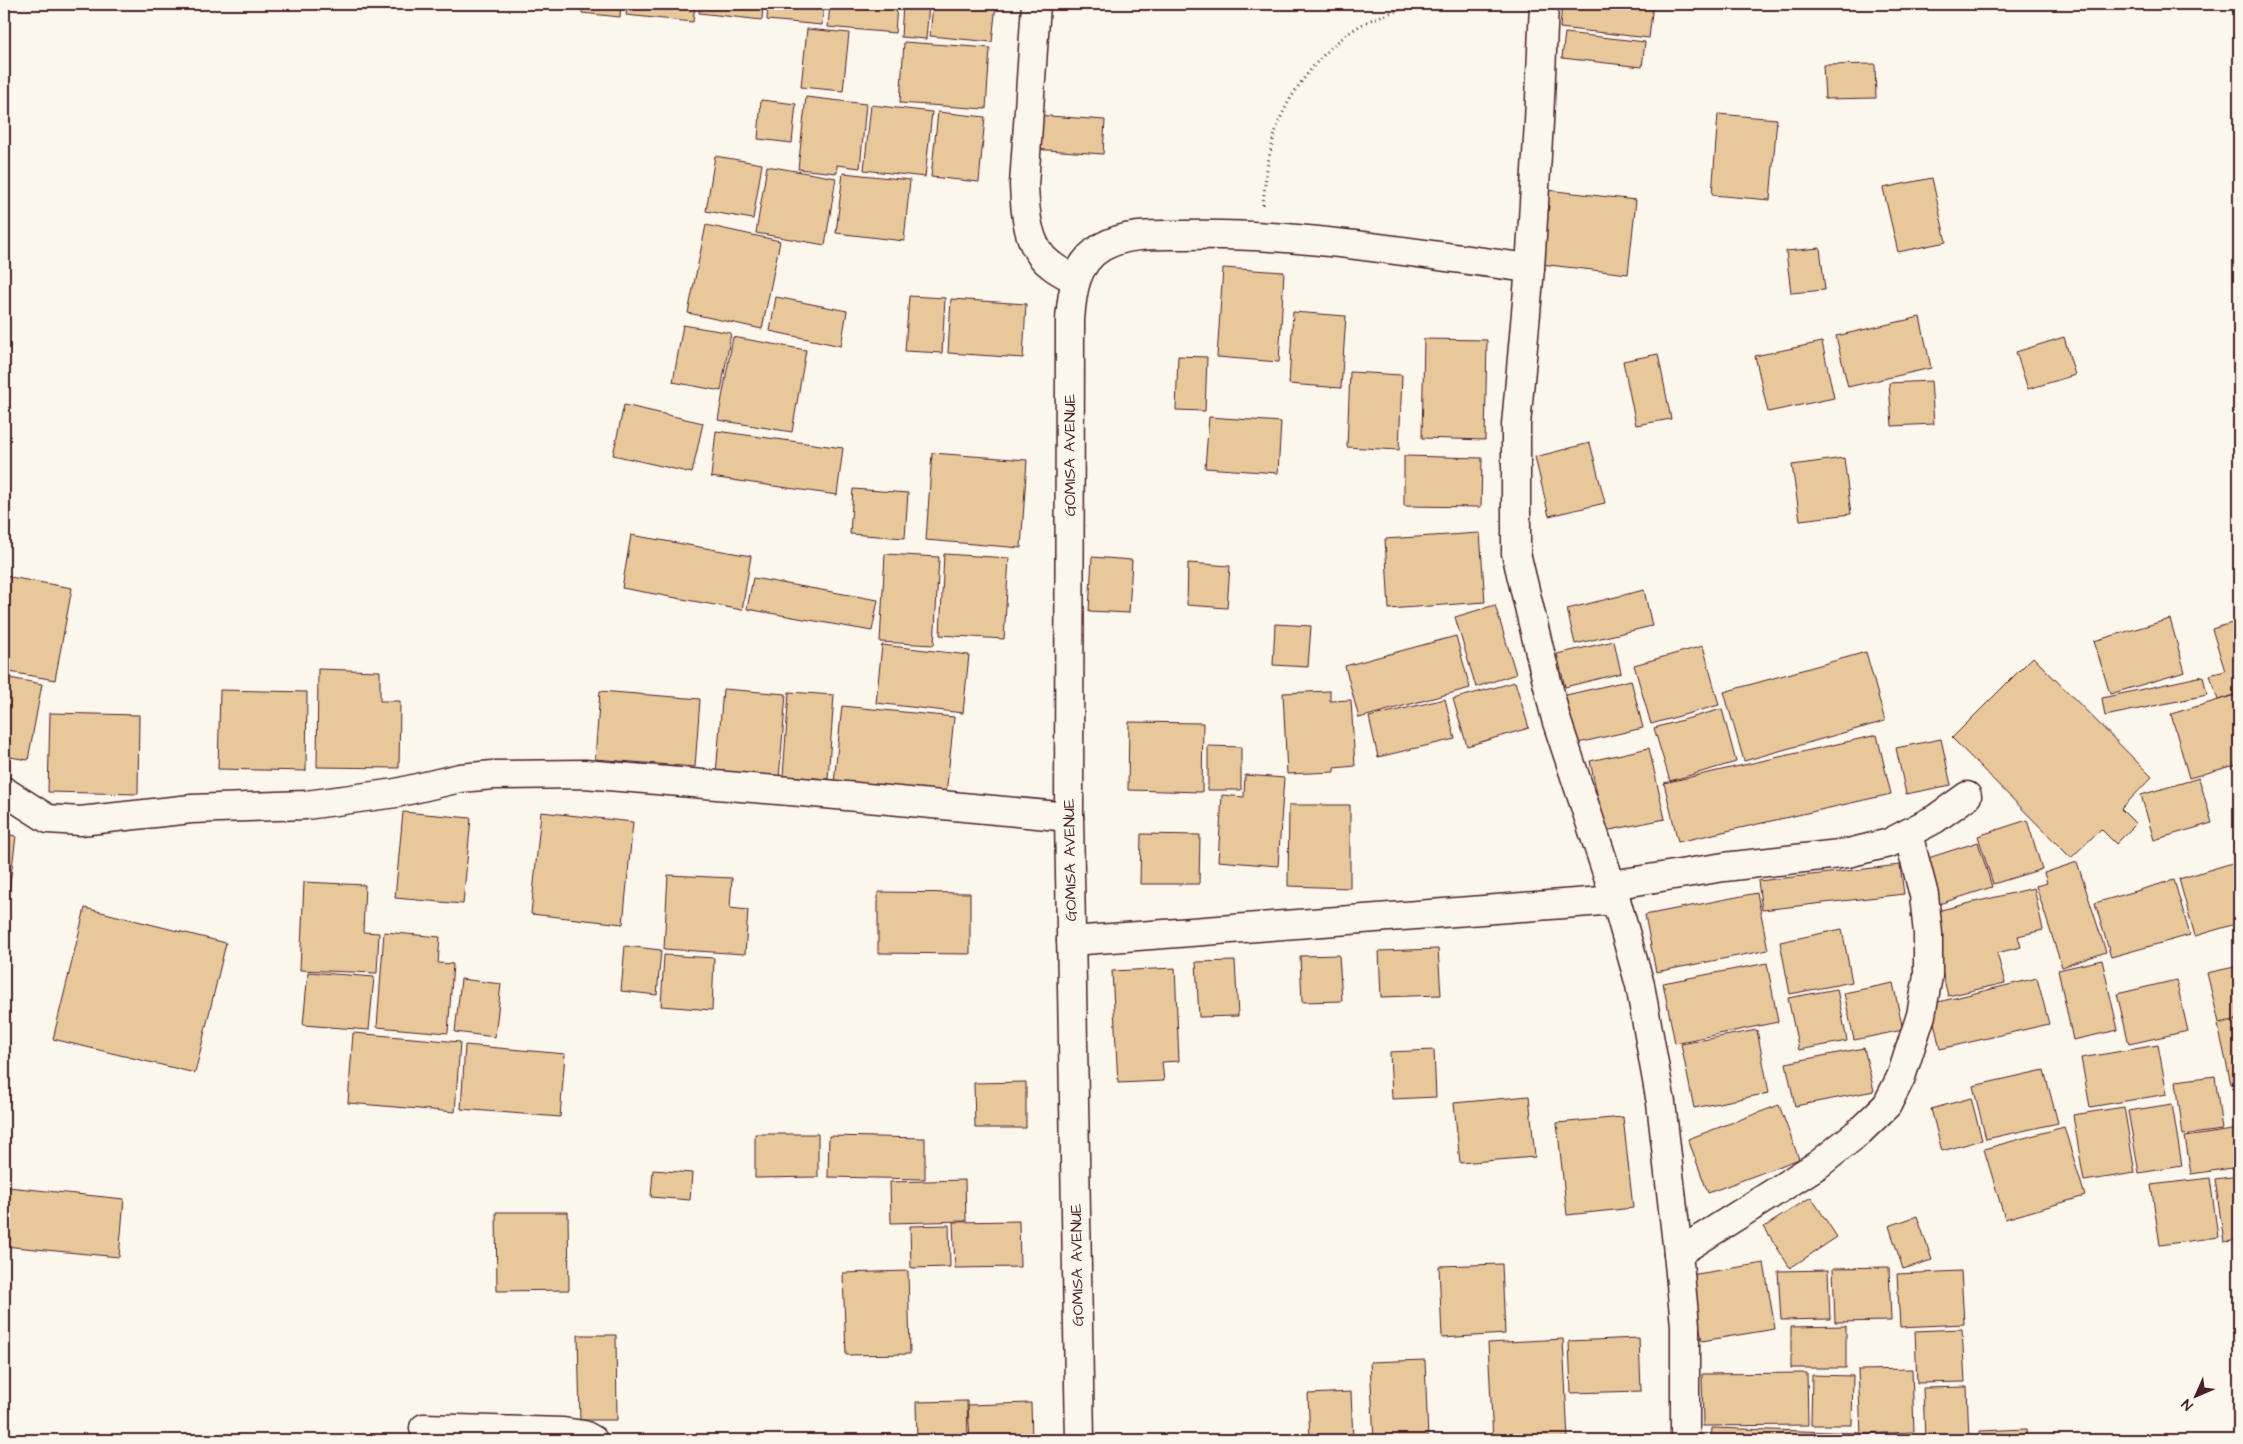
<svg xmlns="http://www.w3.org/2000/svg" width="2243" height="1444" font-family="'Architects Daughter',sans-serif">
<rect width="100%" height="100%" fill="#fbf7ec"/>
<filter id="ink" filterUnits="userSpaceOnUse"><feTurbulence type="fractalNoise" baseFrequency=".02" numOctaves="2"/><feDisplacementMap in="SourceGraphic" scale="10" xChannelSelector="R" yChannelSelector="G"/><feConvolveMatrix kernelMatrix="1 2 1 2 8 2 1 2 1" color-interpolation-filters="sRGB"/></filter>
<g filter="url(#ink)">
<!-- building -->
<g fill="#e8c89b" stroke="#4a1f2b">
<path d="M 583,4 L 621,4 L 620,17 L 582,13 Z"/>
<path d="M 627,4 L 695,4 L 693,22 L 626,15 Z"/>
<path d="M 700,4 L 763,4 L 762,20 L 699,13 Z"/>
<path d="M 768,4 L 824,4 L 822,25 L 767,20 Z"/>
<path d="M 830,4 L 897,4 L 895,33 L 828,27 Z"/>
<path d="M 903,4 L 929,4 L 926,39 L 901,37 Z"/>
<path d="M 933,4 L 996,4 L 992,42 L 930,36 Z"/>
<path d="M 1562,4 L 1653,4 L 1649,38 L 1560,28 Z"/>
<path d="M 807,29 L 849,33 L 843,91 L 801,87 Z"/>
<path d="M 1565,33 L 1645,42 L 1642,67 L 1562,58 Z"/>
<path d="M 904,42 L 990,48 L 986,109 L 900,103 Z"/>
<path d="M 1875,64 L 1876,98 L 1825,99 L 1823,65 Z"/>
<path d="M 806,97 L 866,104 L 860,168 L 837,165 L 837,173 L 798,169 Z"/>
<path d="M 761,100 L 796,104 L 792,143 L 758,139 Z"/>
<path d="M 871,105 L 932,112 L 925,177 L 864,170 Z"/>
<path d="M 938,112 L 985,117 L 979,182 L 931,177 Z"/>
<path d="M 1718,114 L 1777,119 L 1770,200 L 1712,195 Z"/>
<path d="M 1035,115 L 1105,120 L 1103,154 L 1033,149 Z"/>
<path d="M 715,156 L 762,164 L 753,219 L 706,211 Z"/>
<path d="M 767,166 L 836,178 L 825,245 L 756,233 Z"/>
<path d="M 843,173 L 910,180 L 904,241 L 836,233 Z"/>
<path d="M 1932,178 L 1946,242 L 1898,252 L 1883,188 Z"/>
<path d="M 1547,190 L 1636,200 L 1628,274 L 1540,264 Z"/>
<path d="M 706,225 L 780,241 L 762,329 L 688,313 Z"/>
<path d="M 1820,248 L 1825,290 L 1791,293 L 1786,251 Z"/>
<path d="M 1223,268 L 1284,272 L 1279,362 L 1217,357 Z"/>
<path d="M 909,296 L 945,298 L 942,353 L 905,351 Z"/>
<path d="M 776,297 L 847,311 L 841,346 L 770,331 Z"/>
<path d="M 951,299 L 1026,304 L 1023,358 L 948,353 Z"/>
<path d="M 1293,312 L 1346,316 L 1341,388 L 1289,384 Z"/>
<path d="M 1920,317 L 1931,368 L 1848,387 L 1836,336 Z"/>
<path d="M 683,325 L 731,333 L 721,391 L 673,382 Z"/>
<path d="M 733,337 L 806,350 L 792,432 L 718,420 Z"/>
<path d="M 2064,337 L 2075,375 L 2028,389 L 2016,352 Z"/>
<path d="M 1424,339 L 1487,340 L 1485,440 L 1422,438 Z"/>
<path d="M 1822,342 L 1834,398 L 1768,412 L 1755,356 Z"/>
<path d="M 1658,354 L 1671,419 L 1636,425 L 1623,361 Z"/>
<path d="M 1178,356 L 1207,357 L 1205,411 L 1176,410 Z"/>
<path d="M 1350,372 L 1402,375 L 1399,450 L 1347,447 Z"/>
<path d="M 1931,381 L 1934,424 L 1892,426 L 1889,383 Z"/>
<path d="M 624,405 L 703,423 L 692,473 L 613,455 Z"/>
<path d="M 1209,417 L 1281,422 L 1278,473 L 1205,468 Z"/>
<path d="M 716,431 L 843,448 L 837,495 L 711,477 Z"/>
<path d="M 1590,443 L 1605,503 L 1549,516 L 1535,457 Z"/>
<path d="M 932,453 L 1027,460 L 1021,548 L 926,540 Z"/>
<path d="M 1404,456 L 1482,458 L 1481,507 L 1404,506 Z"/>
<path d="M 1844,458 L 1851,514 L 1800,520 L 1792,465 Z"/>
<path d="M 853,489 L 908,493 L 905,538 L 850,534 Z"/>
<path d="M 1480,533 L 1485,602 L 1389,609 L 1385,539 Z"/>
<path d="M 631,535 L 751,556 L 742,610 L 622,588 Z"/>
<path d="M 885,554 L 939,557 L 934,645 L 880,642 Z"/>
<path d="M 944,554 L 1009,558 L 1004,639 L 940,635 Z"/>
<path d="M 1092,557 L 1132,560 L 1129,613 L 1089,611 Z"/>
<path d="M 1188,563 L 1230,566 L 1227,608 L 1187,605 Z"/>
<path d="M 4,576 L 72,588 L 55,680 L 4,671 Z"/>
<path d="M 753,578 L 878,600 L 872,631 L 747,609 Z"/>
<path d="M 1644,590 L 1652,626 L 1575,644 L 1567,609 Z"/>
<path d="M 1495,605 L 1516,674 L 1476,687 L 1455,617 Z"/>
<path d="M 2170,619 L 2185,672 L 2110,694 L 2094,641 Z"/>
<path d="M 2239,621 L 2239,693 L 2218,700 L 2210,675 L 2225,671 L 2212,629 Z"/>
<path d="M 1275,624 L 1311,626 L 1308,667 L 1273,665 Z"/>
<path d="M 1456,636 L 1470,688 L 1359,718 L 1345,666 Z"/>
<path d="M 1614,641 L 1621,673 L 1565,687 L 1557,654 Z"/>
<path d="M 882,645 L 969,655 L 963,713 L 876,703 Z"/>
<path d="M 1703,646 L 1719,705 L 1651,724 L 1634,665 Z"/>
<path d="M 1866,652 L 1885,721 L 1744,761 L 1724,692 Z"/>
<path d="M 2033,657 L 2152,777 L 2121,809 L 2136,824 L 2116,844 L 2101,829 L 2071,858 L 1952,738 Z"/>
<path d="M 318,669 L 380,671 L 380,701 L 400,701 L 399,768 L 317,767 Z"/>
<path d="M 2203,676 L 2207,695 L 2105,716 L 2102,698 Z"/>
<path d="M 4,677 L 42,684 L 28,760 L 4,756 Z"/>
<path d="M 1631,680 L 1643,728 L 1574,744 L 1562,696 Z"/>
<path d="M 1515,682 L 1529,728 L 1467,746 L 1453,699 Z"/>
<path d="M 723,689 L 786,694 L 779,779 L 716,774 Z"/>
<path d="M 220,690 L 307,692 L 306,771 L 218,769 Z"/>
<path d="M 600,691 L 700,699 L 695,767 L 595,759 Z"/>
<path d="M 1330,691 L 1330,701 L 1351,700 L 1355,766 L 1334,768 L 1334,772 L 1287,774 L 1283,693 Z"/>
<path d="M 789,692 L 834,695 L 828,779 L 783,776 Z"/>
<path d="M 2239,694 L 2239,764 L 2189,778 L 2171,714 Z"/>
<path d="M 1445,699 L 1455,739 L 1378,757 L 1369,717 Z"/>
<path d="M 842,706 L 954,717 L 946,795 L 834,783 Z"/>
<path d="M 1722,709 L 1736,762 L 1670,781 L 1654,728 Z"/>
<path d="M 50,713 L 139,715 L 138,794 L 48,792 Z"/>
<path d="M 1129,722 L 1203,723 L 1202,792 L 1128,790 Z"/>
<path d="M 1877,735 L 1891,794 L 1678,842 L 1664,783 Z"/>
<path d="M 1941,739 L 1951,785 L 1906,794 L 1896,748 Z"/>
<path d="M 1208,746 L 1241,747 L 1241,790 L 1208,790 Z"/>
<path d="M 1649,748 L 1665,819 L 1605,831 L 1590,761 Z"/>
<path d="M 1245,775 L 1284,778 L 1278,866 L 1218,861 L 1222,795 L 1244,797 Z"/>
<path d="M 2199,778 L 2212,823 L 2154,840 L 2141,795 Z"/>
<path d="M 1289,805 L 1350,805 L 1350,888 L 1288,886 Z"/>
<path d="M 403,812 L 471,818 L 463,904 L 395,898 Z"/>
<path d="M 541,812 L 633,822 L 623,924 L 531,914 Z"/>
<path d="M 2027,820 L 2042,869 L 1993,884 L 1978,836 Z"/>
<path d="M 4,834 L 16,836 L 5,923 L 4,923 Z"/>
<path d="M 1141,834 L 1200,835 L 1199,884 L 1140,884 Z"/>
<path d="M 1978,842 L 1992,887 L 1936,905 L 1922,860 Z"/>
<path d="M 2239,861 L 2239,923 L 2195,936 L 2179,879 Z"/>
<path d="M 2077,862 L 2106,952 L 2062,967 L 2036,886 L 2047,883 L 2044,873 Z"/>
<path d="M 1900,865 L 1904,894 L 1762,910 L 1758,881 Z"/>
<path d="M 668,875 L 732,878 L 730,908 L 748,910 L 745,954 L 664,949 Z"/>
<path d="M 2174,880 L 2190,935 L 2111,957 L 2095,903 Z"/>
<path d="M 304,882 L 365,885 L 363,932 L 379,933 L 377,973 L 300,970 Z"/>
<path d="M 2034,888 L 2043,930 L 2018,936 L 2021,947 L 1997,953 L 2005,983 L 1948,996 L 1928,913 Z"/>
<path d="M 878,892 L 970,893 L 970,954 L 878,953 Z"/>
<path d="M 1757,893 L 1768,950 L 1656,972 L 1645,915 Z"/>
<path d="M 85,908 L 226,943 L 195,1073 L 53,1039 Z"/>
<path d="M 1842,929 L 1852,982 L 1790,994 L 1780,942 Z"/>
<path d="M 384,932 L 440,937 L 438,963 L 453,964 L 448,1033 L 377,1027 Z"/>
<path d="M 625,946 L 661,950 L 657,995 L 621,991 Z"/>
<path d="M 1438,949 L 1441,995 L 1381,997 L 1379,951 Z"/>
<path d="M 664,955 L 714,958 L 712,1010 L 661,1006 Z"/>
<path d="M 1339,955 L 1342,1001 L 1302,1002 L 1300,956 Z"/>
<path d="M 2102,960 L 2118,1030 L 2073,1040 L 2058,970 Z"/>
<path d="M 1235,961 L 1238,1016 L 1199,1017 L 1196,962 Z"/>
<path d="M 1767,963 L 1778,1022 L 1675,1043 L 1663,983 Z"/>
<path d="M 2239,966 L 2239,1019 L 2219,1023 L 2207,973 Z"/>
<path d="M 1175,968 L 1179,1061 L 1162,1062 L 1164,1081 L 1118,1083 L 1112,971 Z"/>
<path d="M 308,972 L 374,977 L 369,1030 L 303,1025 Z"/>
<path d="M 2037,978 L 2049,1024 L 1940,1049 L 1930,1004 Z"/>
<path d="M 461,979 L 501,984 L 495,1037 L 455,1032 Z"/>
<path d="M 2176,980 L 2188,1031 L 2129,1044 L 2117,994 Z"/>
<path d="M 1893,983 L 1903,1030 L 1854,1040 L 1844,993 Z"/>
<path d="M 1837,989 L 1847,1041 L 1799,1050 L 1788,998 Z"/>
<path d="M 2239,1020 L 2239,1082 L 2231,1084 L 2218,1025 Z"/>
<path d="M 1757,1030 L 1769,1093 L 1694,1108 L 1681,1044 Z"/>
<path d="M 353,1033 L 460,1042 L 455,1112 L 348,1103 Z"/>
<path d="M 465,1045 L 565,1054 L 560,1117 L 461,1109 Z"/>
<path d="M 2158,1045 L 2167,1094 L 2090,1107 L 2081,1058 Z"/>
<path d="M 1864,1048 L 1874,1091 L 1795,1106 L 1786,1063 Z"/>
<path d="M 1434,1050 L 1436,1097 L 1392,1099 L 1390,1052 Z"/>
<path d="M 2044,1070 L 2058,1123 L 1986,1139 L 1973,1086 Z"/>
<path d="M 2215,1076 L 2222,1130 L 2183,1135 L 2176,1081 Z"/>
<path d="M 1026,1082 L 1026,1128 L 975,1128 L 974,1083 Z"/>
<path d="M 1529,1096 L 1535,1157 L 1460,1163 L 1454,1103 Z"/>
<path d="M 1971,1098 L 1982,1140 L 1942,1151 L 1931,1109 Z"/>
<path d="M 2172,1104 L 2182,1166 L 2139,1173 L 2128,1111 Z"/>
<path d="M 1779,1105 L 1799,1159 L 1708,1193 L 1688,1139 Z"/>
<path d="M 2124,1107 L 2135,1173 L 2084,1181 L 2073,1115 Z"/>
<path d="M 1623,1117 L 1633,1208 L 1567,1215 L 1557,1123 Z"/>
<path d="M 2064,1127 L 2085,1196 L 2005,1219 L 1984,1149 Z"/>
<path d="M 2239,1129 L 2239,1167 L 2191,1174 L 2185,1137 Z"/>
<path d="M 755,1134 L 818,1134 L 818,1177 L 755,1178 Z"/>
<path d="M 829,1136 L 925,1138 L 925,1179 L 828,1177 Z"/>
<path d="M 653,1170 L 692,1173 L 690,1200 L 651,1197 Z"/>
<path d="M 2239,1176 L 2239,1240 L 2224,1242 L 2215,1179 Z"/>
<path d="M 2210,1178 L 2218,1237 L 2160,1245 L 2151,1185 Z"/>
<path d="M 965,1180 L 966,1221 L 891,1223 L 890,1182 Z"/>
<path d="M 8,1187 L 124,1199 L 119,1257 L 4,1246 Z"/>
<path d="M 1811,1197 L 1837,1237 L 1790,1268 L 1764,1227 Z"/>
<path d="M 496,1212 L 568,1212 L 569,1290 L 497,1291 Z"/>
<path d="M 1917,1216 L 1932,1260 L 1903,1269 L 1889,1226 Z"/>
<path d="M 1019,1221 L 1020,1267 L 955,1268 L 953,1222 Z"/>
<path d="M 949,1225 L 950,1267 L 911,1268 L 910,1226 Z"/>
<path d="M 1764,1263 L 1775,1329 L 1702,1341 L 1691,1275 Z"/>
<path d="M 1502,1264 L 1505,1334 L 1442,1338 L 1439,1266 Z"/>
<path d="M 1889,1267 L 1891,1321 L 1835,1322 L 1833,1268 Z"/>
<path d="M 1828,1270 L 1830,1319 L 1781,1320 L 1778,1271 Z"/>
<path d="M 908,1271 L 910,1354 L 846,1355 L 843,1273 Z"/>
<path d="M 1961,1271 L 1964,1324 L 1900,1327 L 1897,1274 Z"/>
<path d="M 1846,1326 L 1846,1368 L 1791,1368 L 1791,1327 Z"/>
<path d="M 1962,1329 L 1965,1382 L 1917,1383 L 1915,1331 Z"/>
<path d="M 578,1335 L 616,1335 L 617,1420 L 580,1420 Z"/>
<path d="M 1639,1338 L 1641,1391 L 1571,1393 L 1569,1341 Z"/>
<path d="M 1563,1339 L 1568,1440 L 1493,1440 L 1488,1343 Z"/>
<path d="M 1425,1360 L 1428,1440 L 1374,1440 L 1370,1362 Z"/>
<path d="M 1912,1369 L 1914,1432 L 1861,1434 L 1858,1370 Z"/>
<path d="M 1807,1373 L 1808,1425 L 1703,1426 L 1702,1374 Z"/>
<path d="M 1812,1375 L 1853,1376 L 1852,1425 L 1811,1425 Z"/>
<path d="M 1967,1387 L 1969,1440 L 1925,1440 L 1923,1388 Z"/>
<path d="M 1351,1392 L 1353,1440 L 1310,1440 L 1308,1394 Z"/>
<path d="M 967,1401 L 968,1440 L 917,1440 L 916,1402 Z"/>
<path d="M 1031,1403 L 1032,1440 L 970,1440 L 968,1405 Z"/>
<path d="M 1712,1428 L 1860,1433 L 1860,1440 L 1711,1440 Z"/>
<path d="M 2026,1429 L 2027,1440 L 1980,1440 L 1980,1431 Z"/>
</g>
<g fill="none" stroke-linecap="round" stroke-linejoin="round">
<!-- street casing -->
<g stroke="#4a1f2b" stroke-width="31">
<g id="street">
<path d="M 1036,4 L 1024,185 C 1025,212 1027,248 1051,265 C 1058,271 1067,275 1074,279"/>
<path d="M 1544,4 L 1539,122 L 1530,268 L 1516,425 L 1516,553 L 1556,719 L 1616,900 L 1640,985 L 1661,1103 L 1678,1253 L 1685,1325 L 1685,1440"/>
<path d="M 4,791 L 48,819 L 80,821 L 191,809 L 306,805 L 396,793 L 460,778 L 493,775 L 584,774 L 825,794 L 1069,817"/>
<path d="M 1611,885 L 1724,867 L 1848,853 L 1889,843 L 1935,819 L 1967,796"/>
<path d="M 1071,941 L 1616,900"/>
<path d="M 1678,1253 L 1819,1164 L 1859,1132 L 1887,1105 L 1901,1077 L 1921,1015 L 1928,976 L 1928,934 L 1924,895 L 1908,834"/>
<path d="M 424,1428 L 563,1432 L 584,1435 L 593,1440"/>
<path d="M 1080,1440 L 1069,817 L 1070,320 C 1072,292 1075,263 1102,247 C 1127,233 1156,235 1183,235 C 1299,232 1415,254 1530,268"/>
</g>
</g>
<!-- path -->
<path stroke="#4a1f2b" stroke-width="3" stroke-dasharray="1 4" stroke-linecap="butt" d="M 1263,205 C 1265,180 1268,155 1276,130 C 1289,89 1332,37 1371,20 C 1388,13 1405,8 1423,4"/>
<!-- street -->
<use href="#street" stroke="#fbf7ec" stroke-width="28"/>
</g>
</g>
<g text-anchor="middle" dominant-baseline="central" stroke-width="4" stroke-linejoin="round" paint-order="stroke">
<!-- street labels -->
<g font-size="16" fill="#4a1f2b" stroke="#fbf7ec">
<text transform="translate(1070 455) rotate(-90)">GOMISA AVENUE</text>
<text transform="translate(1070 860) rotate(-91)">GOMISA AVENUE</text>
<text transform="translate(1077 1265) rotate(-91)">GOMISA AVENUE</text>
</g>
</g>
<!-- margin -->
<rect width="2243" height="1444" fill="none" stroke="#fbf7ec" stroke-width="20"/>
<rect x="10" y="10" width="2223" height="1424" fill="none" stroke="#4a1f2b" stroke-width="2" filter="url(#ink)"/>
<!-- north arrow -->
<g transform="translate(2196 1396) rotate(225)" stroke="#fbf7ec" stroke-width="4" paint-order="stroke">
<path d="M0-4L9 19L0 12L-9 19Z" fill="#4a1f2b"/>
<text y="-8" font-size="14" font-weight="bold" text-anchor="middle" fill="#4a1f2b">N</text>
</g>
</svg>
